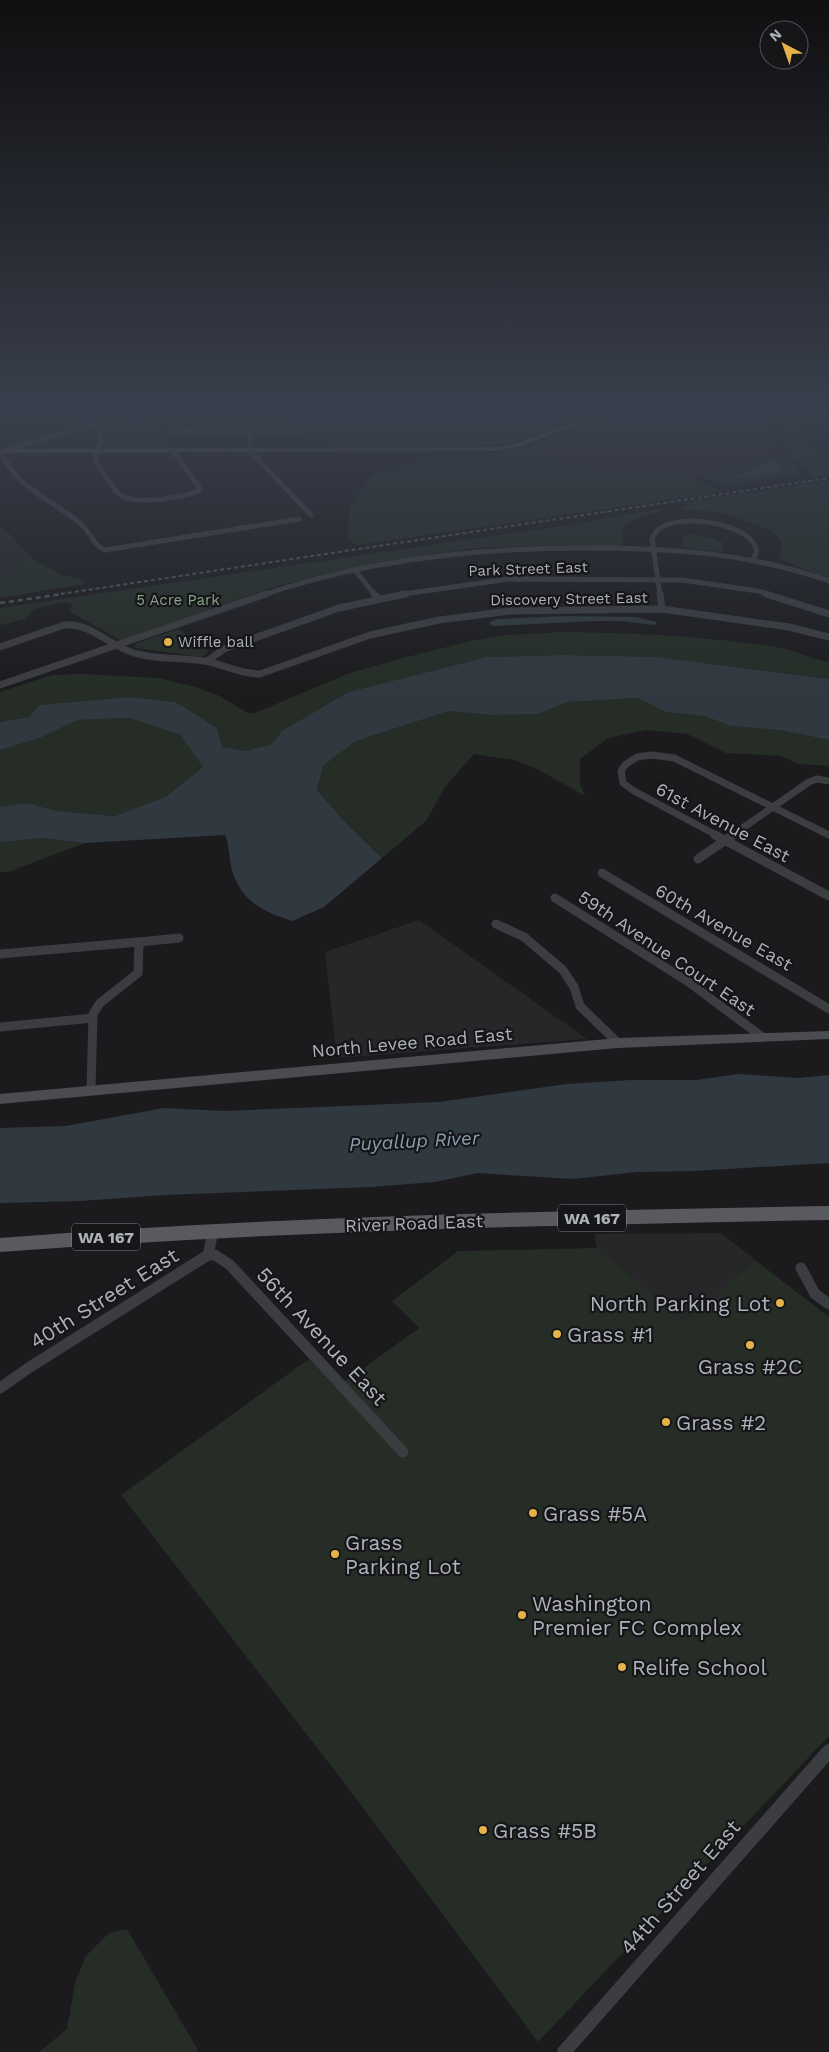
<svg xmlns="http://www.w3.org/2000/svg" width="829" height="2052" font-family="'Work Sans',sans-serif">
<rect width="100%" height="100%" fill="#1b1b1d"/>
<!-- built -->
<g fill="#27272a">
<path d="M 255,406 L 617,406 L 508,444 L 464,446 L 340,447 Z"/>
<path d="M 644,406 L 773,406 L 763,410 L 778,451 L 707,479 L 633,471 L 588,472 L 528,447 Z"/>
<path d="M 130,413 L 159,428 L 170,447 L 105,446 L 106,432 L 97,423 Z"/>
<path d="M 0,527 L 8,532 L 58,585 L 0,595 Z"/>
<path d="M 419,920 L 587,1039 L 337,1058 L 325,952 Z"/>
<path d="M 721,1233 L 755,1260 L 685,1321 L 597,1248 L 594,1234 Z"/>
</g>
<!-- green -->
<g fill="#252d26" fill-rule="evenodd">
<path d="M 801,406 L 823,406 L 829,408 L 814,413 L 806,411 L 801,413 L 800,435 L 808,438 L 807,441 L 810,444 L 829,456 L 829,475 L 811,477 L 809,470 L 787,451 L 789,439 L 787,414 Z"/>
<path d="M 525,446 L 588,472 L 633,471 L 690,477 L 723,492 L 358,545 L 347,540 L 350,506 L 372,474 L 399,469 L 397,464 L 429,462 L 431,453 L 494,453 Z"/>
<path d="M 768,455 C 784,456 790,460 800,472 L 798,474 C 771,478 731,491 707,479 ZM 768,463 L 783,471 L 742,478 L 735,477 Z"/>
<path d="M 829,481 L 829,579 L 779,559 L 783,544 L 772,531 L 746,521 L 717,512 L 681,510 L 689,501 Z"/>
<path d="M 658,509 L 662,512 L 644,516 L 623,526 L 622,547 L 556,545 L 472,548 L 340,570 L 267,589 L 122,641 L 70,612 L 72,604 L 63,602 L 34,609 L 25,619 L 0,625 L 0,608 L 569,525 Z"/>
<path d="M 692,534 L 715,539 L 723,543 L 722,552 L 681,547 L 684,537 Z"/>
<path d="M 27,556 L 62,575 L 83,580 L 84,584 L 0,598 L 0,583 L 19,567 L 22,558 Z"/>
<path d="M 178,629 L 209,651 L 202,657 L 135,648 L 135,644 Z"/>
<path d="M 562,632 C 635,633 709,636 781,648 C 797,651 812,660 829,662 L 829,679 L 658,657 L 564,655 L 487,657 L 348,692 L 282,731 L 272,744 L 246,751 L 222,747 L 217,728 L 176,702 L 129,697 L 39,705 L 29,717 L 0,722 L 0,692 L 52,675 L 83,674 L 158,678 L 196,687 L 220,696 L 248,713 L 255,713 L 347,674 L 395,660 L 471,641 L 506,635 Z"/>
<path d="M 638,698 L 666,712 L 704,716 L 731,726 L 780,730 L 829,740 L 829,766 L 799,764 L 781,756 L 726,753 L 687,734 L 646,730 L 608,738 L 580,759 L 580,784 L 585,796 L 539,770 L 514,760 L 474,754 L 445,787 L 426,821 L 382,858 L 345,822 L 317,790 L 323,766 L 356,741 L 449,711 L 491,715 L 536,714 L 568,702 Z"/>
<path d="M 129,718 L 181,735 L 204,766 L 167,796 L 115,816 L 57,811 L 27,803 L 0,807 L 0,750 L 40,738 L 78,720 Z"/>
<path d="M 43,838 L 85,843 L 8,872 L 0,872 L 0,842 Z"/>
<path d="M 597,1248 L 685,1321 L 755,1260 L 829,1317 L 829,1736 L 538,2042 L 349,1789 L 121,1495 L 309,1359 L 336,1388 L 419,1328 L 392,1301 L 458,1251 Z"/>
<path d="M 127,1929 L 199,2052 L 39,2052 L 67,2029 L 75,1983 L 86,1956 L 109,1933 Z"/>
</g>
<!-- water -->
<g fill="#313940">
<path d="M 770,461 L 775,462 L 782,468 L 783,471 L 742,478 L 734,477 L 751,471 Z"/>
<path d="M 567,616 L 635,617 L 657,622 L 656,624 L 652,625 L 622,621 L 596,621 L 494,626 L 490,625 L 489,622 L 498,619 Z"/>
<path d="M 564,655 L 658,657 L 829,679 L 829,740 L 780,730 L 731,726 L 704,716 L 666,712 L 638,698 L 568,702 L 537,714 L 491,715 L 449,711 L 356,741 L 323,766 L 317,790 L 345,822 L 382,858 L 324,907 L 292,921 C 263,912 241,901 232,870 C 229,859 230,847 225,835 L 85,843 L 43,838 L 0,842 L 0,807 L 27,803 L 57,811 L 115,816 L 167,796 L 203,767 L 181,735 L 129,718 L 78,720 L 40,738 L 0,750 L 0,722 L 29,717 L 39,705 L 129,697 L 176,702 L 217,728 L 222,747 L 246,751 L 272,744 L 282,731 L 348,692 L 487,657 Z"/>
<path d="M 738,1074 L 798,1078 L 829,1075 L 829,1163 L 694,1171 L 637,1172 L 573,1179 L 478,1173 L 435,1182 L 371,1187 L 165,1195 L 80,1201 L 0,1203 L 0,1128 L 66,1126 L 164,1108 L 224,1111 L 439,1102 L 567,1084 L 631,1080 L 696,1080 Z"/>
</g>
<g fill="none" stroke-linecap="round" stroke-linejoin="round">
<!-- street-far4 -->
<g stroke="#3c3d41" stroke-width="5">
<path d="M 59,406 C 70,412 98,423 101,436 C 102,444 96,451 95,459 C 102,470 110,486 119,494 C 134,507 182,497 199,491 L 199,487 L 172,450"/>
<path d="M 209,406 L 251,428 L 250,450 L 252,453 L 311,515"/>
<path d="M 0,414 L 56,411 L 63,408"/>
<path d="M 198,427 L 206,432 L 191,432 L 187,430 Z"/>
<path d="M 206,432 L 304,432"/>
<path d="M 167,434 L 187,431"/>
<path d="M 0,451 L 93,425"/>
<path d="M 1,451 C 18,492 52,498 82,525 C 91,533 93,545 105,550 L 299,519"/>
<path d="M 355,570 L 375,595"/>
<path d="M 263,595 C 365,560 475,548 583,548 C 670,548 746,552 829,581"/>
<path d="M 397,595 L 509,579 L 682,580 L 758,591 L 770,595"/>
<path d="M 660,595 L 652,538 C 654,535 656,531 659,529 C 678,514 735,522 751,540 C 754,542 755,547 757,550 L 753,560"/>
</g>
<!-- street-far3 -->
<g stroke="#3c3d41" stroke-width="7">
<path d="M 374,594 L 378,598"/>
<path d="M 660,594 L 662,609"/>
<path d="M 766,594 L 829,614"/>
<path d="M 0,647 L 64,625 C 91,623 107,644 131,652 C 154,660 180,657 204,661 C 223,664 240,674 260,674 L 370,635 L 439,620 L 510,611 L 662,609 L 789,627 L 829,637"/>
<path d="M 207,661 L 224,649 L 339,608 L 405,594"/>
<path d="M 0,685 L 266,594"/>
<path d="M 718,836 L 634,791 L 623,783 L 621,771 L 625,765 L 637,757 L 652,755 L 674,758 L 829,835"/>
<path d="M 731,836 L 809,782 L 817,779 L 829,781"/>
</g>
<!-- street-far2 -->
<g stroke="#3c3d41" stroke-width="9">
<path d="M 715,835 L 829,896"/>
<path d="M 698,859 L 733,835"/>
<path d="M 602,873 L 829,1009"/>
<path d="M 555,898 L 687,981 L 761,1036"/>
<path d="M 496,924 L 524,937 L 563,970 L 574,987 L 580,1006 L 618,1043"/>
<path d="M 139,942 L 179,938"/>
<path d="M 0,954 L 139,942 L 138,973 L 100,1003 L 93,1014 L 91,1090"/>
<path d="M 0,1027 L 93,1018"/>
</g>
<!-- street-far1 -->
<g stroke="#3c3d41" stroke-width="11">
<path d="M 208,1255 L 215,1255 L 230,1265 L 403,1452"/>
<path d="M 801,1268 L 815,1294 L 829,1304"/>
<path d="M 0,1388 L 30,1367 L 208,1255 L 213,1231"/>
</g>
<!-- street -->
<path stroke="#3c3d41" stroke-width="14" d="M 564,2052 L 829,1751"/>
<!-- secondary -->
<g fill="#4a4c51" fill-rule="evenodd">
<path d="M 621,406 L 631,406 L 521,446 L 499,451 L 0,453 L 0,449 L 499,447 L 517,443 Z"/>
<path d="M 829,1031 L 829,1039 L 618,1048 L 0,1104 L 0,1094 L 618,1038 Z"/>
</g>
<!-- primary -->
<path fill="#585a60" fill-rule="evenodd" d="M 829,1206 L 829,1220 C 552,1225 276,1231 0,1252 L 0,1238 C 276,1216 552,1211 829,1206 Z"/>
<!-- rail-far1 -->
<path stroke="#53555a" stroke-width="2" stroke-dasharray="4 3" stroke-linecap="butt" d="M 54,595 L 829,478"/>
<!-- rail -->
<path stroke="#53555a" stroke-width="2.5" stroke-dasharray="5 4" stroke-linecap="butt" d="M 0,603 L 63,594"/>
</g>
<!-- sky -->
<linearGradient id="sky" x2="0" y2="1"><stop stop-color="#0f0f10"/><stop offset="0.59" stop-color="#393f4c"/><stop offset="1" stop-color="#393f4c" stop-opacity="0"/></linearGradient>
<rect width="829" height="694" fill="url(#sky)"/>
<!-- markers -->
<g fill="#e5b24a" stroke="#161618" stroke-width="2">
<circle cx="168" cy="642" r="5"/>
<circle cx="780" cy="1303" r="5"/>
<circle cx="557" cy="1334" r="5"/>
<circle cx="750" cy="1345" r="5"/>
<circle cx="666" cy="1422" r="5"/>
<circle cx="533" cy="1513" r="5"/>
<circle cx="335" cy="1554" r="5"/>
<circle cx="522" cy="1615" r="5"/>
<circle cx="622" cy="1667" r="5"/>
<circle cx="483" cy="1830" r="5"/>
</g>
<g text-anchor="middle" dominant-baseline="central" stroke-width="4.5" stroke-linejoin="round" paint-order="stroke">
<!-- far-street labels -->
<g font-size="15" fill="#aeb2bb" stroke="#161618">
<text transform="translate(528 569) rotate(-2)">Park Street East</text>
<text transform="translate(569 599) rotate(-1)">Discovery Street East</text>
</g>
<!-- far-park labels -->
<g font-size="15" fill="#87a489" stroke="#161618">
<text x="178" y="600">5 Acre Park</text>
</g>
<!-- far-poi labels -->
<g font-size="15" fill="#aeb2bb" stroke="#161618" text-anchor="start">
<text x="178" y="642">Wiffle ball</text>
</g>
<!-- shield labels -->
<g fill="#161618" stroke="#80838a" stroke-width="1">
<rect x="558" y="1204.5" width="68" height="27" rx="4"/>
<rect x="72" y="1223.5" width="68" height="27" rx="4"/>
</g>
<g font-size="16" font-weight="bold" fill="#aeb2bb">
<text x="592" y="1218">WA 167</text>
<text x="106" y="1237">WA 167</text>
</g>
<!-- street labels -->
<g font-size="18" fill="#aeb2bb" stroke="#161618">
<text transform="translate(723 822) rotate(28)">61st Avenue East</text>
<text transform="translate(724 927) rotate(30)">60th Avenue East</text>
<text transform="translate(667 953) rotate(34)">59th Avenue Court East</text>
<text transform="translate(412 1042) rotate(-5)">North Levee Road East</text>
<text transform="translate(414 1223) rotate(-2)">River Road East</text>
</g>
<!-- water labels -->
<g font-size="19" font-style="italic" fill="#899fb3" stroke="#161618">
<text transform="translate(414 1141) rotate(-3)">Puyallup River</text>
</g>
<!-- near-street labels -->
<g font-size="21" fill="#aeb2bb" stroke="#161618">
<text transform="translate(104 1298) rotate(-32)">40th Street East</text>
<text transform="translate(322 1336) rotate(47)">56th Avenue East</text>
<text transform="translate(680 1887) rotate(-49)">44th Street East</text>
</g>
<!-- near-poi labels -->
<g font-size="21" fill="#aeb2bb" stroke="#161618" text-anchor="start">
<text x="770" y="1303" text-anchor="end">North Parking Lot</text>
<text x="567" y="1334">Grass #1</text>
<text x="750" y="1366" text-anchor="middle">Grass #2C</text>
<text x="676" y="1422">Grass #2</text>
<text x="543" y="1513">Grass #5A</text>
<text x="345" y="1542">Grass<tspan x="345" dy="24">Parking Lot</tspan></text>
<text x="532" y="1603">Washington<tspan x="532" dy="24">Premier FC Complex</tspan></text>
<text x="632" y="1667">Relife School</text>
<text x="493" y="1830">Grass #5B</text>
</g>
</g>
<!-- north arrow -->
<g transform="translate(784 45) rotate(319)"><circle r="24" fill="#161618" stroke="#535459"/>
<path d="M0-4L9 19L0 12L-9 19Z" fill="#e5b24a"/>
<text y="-8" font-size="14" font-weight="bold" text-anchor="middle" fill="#aeb2bb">N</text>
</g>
</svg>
